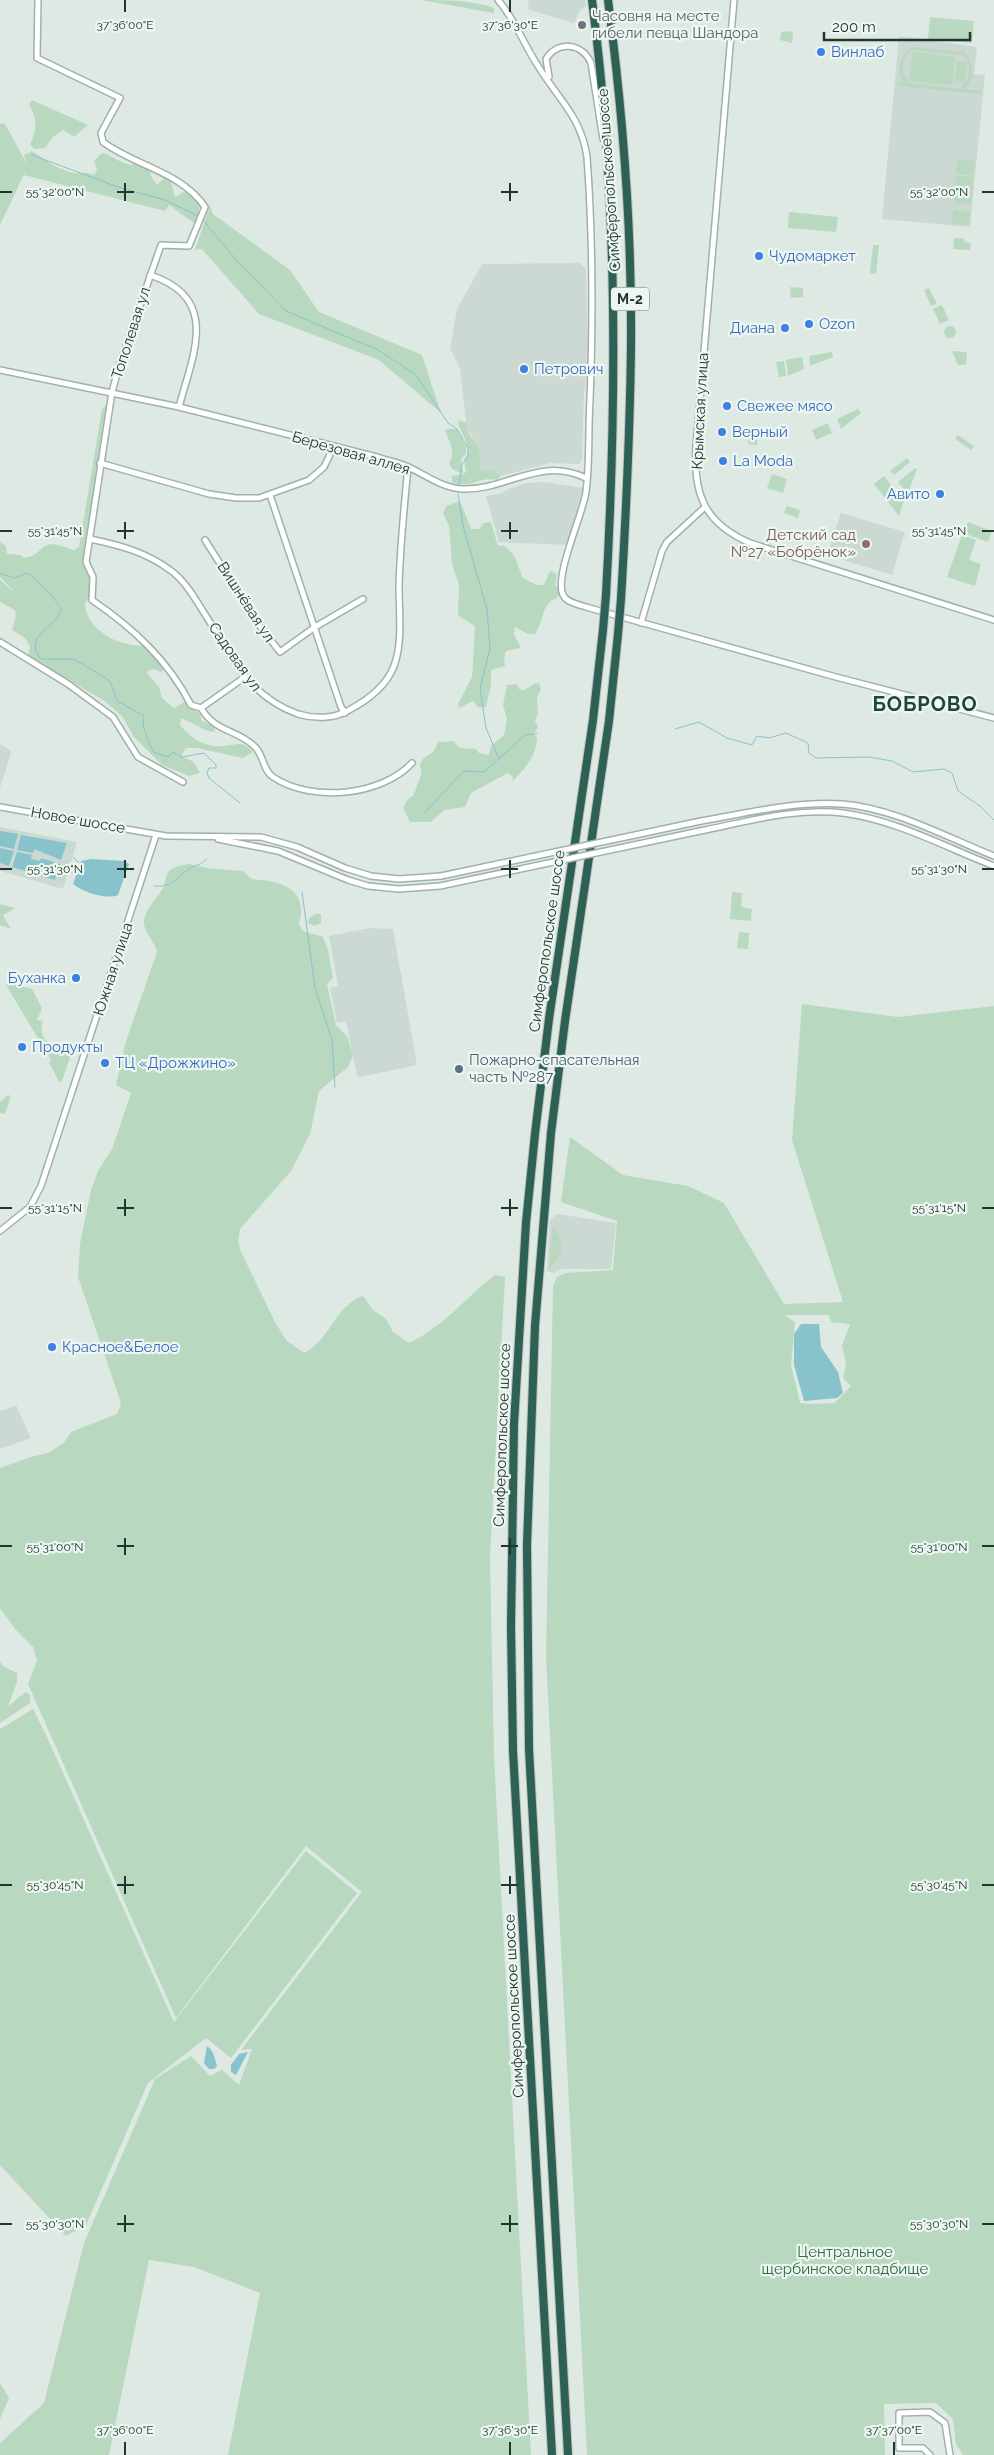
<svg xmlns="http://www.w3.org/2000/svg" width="994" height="2455" font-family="Raleway,sans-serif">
<rect width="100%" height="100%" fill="#dee9e4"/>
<!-- built -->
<g fill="#ccd8d2">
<path d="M 528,0 L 585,0 L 586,6 L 580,10 L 574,23 L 529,10 Z"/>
<path d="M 899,36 L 977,47 L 974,74 L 985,75 L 970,227 L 882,219 Z"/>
<path d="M 580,263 L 586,269 L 588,365 L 584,393 L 582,459 L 579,464 L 550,463 L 501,476 L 493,470 L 480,470 L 472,435 L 467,430 L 460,368 L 450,348 L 457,309 L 482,264 Z"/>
<path d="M 545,482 L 583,488 L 568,545 L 499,542 L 486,496 L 502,493 L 508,489 L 526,483 Z"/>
<path d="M 841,513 L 905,532 L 892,575 L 827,555 Z"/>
<path d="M 0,744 L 10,750 L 11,753 L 0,788 Z"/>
<path d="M 0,827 L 77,842 L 63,889 L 0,871 Z"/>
<path d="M 370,928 L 393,929 L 417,1065 L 360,1077 L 357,1076 L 346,1021 L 337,1023 L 330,988 L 338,986 L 329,936 Z"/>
<path d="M 557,1214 L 616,1223 L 611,1269 L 562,1269 L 554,1273 L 547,1271 L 550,1220 Z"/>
<path d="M 16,1405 L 31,1438 L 0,1449 L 0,1411 L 5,1410 Z"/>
</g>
<!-- green -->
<g fill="#b8d9c0" fill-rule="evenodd">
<path d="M 421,0 C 446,0 471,0 494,8 L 494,13 Z"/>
<path d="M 930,17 L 974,21 L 972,43 L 928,39 Z"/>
<path d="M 793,31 L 792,43 L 780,40 L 781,32 Z"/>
<path d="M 913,47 L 964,52 C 975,63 975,77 965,89 L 981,91 L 981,94 L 897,86 L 898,82 L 904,83 C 895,69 899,55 913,47 ZM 913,50 L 963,55 C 973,66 971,80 959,89 L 910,83 C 899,73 901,59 913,50 Z"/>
<path d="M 912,52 L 955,57 L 952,85 L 909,81 Z"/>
<path d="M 957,61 L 967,62 L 965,82 L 955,81 Z"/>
<path d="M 32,100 L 88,125 L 74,137 L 63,130 L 53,137 L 45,148 L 34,149 L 30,144 C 37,131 38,119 29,105 Z"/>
<path d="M 0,123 L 5,124 L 27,164 L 24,155 L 32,151 C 44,159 56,168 70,172 C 79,175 85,171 94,175 L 97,170 L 94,161 L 102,153 C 113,155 120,164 132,165 L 135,160 L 149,167 L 151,176 L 157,185 L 166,177 L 170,179 L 175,197 L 185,191 L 196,197 L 200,206 L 195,224 L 169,205 L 165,211 L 24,175 L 26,170 L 0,225 Z"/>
<path d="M 958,159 L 975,161 L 973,175 L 956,174 Z"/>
<path d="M 956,176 L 973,177 L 972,190 L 955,188 Z"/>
<path d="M 955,190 L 972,192 L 971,204 L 954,203 Z"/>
<path d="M 210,205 L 213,214 L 290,270 L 319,312 L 422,355 L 441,413 L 379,360 L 259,314 L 202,249 L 195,250 Z"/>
<path d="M 953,210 L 970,212 L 969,225 L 952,223 Z"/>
<path d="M 789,212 L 838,217 L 836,232 L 788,228 Z"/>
<path d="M 954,238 L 964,238 L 964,242 L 971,243 L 970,250 L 953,249 Z"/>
<path d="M 873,245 L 879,245 L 876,274 L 870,273 Z"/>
<path d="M 790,287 L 803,288 L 803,297 L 791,298 Z"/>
<path d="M 929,288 L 937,304 L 931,306 L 924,290 Z"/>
<path d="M 942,305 L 949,320 L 940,324 L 933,309 Z"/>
<circle cx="950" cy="332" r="6"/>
<path d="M 952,351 L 967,352 L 966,365 L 958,365 Z"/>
<path d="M 832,352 L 833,357 L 810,366 L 809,356 Z"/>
<path d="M 802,357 L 804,369 L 788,376 L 786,360 Z"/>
<path d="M 784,361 L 786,376 L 779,377 L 776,362 Z"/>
<path d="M 107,405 L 110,409 L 86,562 C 94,574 93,593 85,604 C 87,632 121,647 146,646 L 169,664 L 161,672 L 154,669 L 146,672 L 159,687 L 162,698 L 174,708 L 188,700 L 194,710 L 200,714 L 202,721 L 214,726 L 215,732 C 205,732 192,722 181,718 L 180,725 C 191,739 206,748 225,746 C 238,744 243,741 253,752 L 243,758 L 197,748 L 186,748 L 181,756 L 194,762 L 200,773 L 189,776 L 162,765 L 134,737 L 122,716 L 103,700 L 28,656 L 30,646 L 25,638 L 12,630 L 16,616 L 15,610 L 0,602 L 0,580 L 17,595 L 0,577 L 0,542 L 6,546 L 7,554 L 21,555 L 24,558 C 50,553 34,535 74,550 L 79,547 L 102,409 Z"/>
<path d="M 858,409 L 861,413 L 841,429 L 837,419 Z"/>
<path d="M 458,420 L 466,423 L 467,430 L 479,449 L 480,470 L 493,470 L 501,476 L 497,480 C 477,476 476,488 453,483 L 451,476 L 463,474 L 452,469 L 449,463 C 457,451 448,441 445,429 L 457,429 L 466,447 L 466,454 L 461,459 L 463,474 L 466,472 L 464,460 C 476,446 458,434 458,420 Z"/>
<path d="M 828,423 L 832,433 L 816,440 L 812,430 Z"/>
<path d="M 749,430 L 758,430 L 757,445 L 748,444 Z"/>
<path d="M 958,435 L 974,446 L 971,450 L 955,439 Z"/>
<path d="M 907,458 L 910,462 L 894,475 L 890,471 Z"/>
<path d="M 915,468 L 917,469 L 909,490 L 903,488 L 898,482 Z"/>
<path d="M 772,474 L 787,479 L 783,493 L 767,488 Z"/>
<path d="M 884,476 L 899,495 L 905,497 L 899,516 L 874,484 Z"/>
<path d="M 460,501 L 471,529 L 479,529 L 484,523 L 491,522 L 498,546 L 503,545 C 518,555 516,564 523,578 L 537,585 L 544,585 L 550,571 L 557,574 L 555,585 L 560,591 L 557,598 C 541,603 544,622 535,634 L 528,634 L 515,627 L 514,634 L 521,648 L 506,651 L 504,659 L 505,666 L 491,670 L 491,685 L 486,707 L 478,707 L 473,701 L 459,708 L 458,704 L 472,677 L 475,627 C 470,621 464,621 458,615 L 459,585 L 452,564 L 449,526 L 443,513 L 446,506 Z"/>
<path d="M 787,506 L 800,510 L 798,518 L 784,513 Z"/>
<path d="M 968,522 L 992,531 L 988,542 L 963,533 Z"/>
<path d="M 962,535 L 976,540 L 969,560 L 981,564 L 975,586 L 947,577 Z"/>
<path d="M 539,683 L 541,688 L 537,698 L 538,713 L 535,722 L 538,726 L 534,735 L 537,739 C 536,757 525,768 513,781 L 512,776 L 508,773 L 471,793 L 465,807 L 444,810 L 431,822 L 410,822 L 403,808 L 408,799 L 413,796 L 422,773 C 416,759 426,758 434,751 L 438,742 L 453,741 L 460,748 L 476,749 L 479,753 L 489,755 L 491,746 L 504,735 L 507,719 L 503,705 L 507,685 L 517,684 L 519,689 L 524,690 L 534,684 Z"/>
<path d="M 189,864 L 207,868 L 242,871 L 252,879 C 281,881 309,888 299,924 L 303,931 L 323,937 L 328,950 L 333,978 L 327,984 L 336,1025 L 347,1036 L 353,1055 L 348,1067 L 319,1091 L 310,1134 L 291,1171 L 240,1229 L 238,1241 L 241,1252 L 276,1324 L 287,1341 L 304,1353 C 330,1341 335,1305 363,1296 L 373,1310 L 386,1319 L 393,1332 L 409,1343 C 443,1327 465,1298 495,1275 L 505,1277 L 490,1556 L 494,1757 L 531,2455 L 228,2455 L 260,2293 L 194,2267 L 149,2260 L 109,2455 L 0,2455 L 0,2443 L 44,2403 L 84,2243 L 155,2079 L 191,2056 L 210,2076 L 222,2070 L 239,2085 L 252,2049 L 241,2050 L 362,1892 L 306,1846 L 176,2018 L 28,1684 L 37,1661 L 33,1647 L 16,1630 L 0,1608 L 0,1468 L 31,1457 L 48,1453 L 64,1443 L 71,1432 L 117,1414 L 121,1403 L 78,1277 L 80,1244 L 91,1190 L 98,1171 L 112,1149 L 131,1093 L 116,1085 L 126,1041 L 157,952 C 155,941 143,932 144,921 C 146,907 157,899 163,888 C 166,882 165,875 170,870 C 175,866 183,865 189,864 Z"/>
<path d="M 732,892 L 742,893 L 741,907 L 752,909 L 751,921 L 730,919 Z"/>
<path d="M 0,904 L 15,908 L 3,915 L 11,929 L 0,925 Z"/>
<path d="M 315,914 L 321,914 L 321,923 L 314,926 L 308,923 L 309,918 Z"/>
<path d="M 739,932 L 749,933 L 748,949 L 737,948 Z"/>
<path d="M 9,983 L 32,989 L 42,1008 L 37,1020 L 43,1021 C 36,1043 56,1046 72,1051 L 62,1081 L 59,1082 L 49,1062 L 51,1060 L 6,985 Z"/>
<path d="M 802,1004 L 898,1017 L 994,1006 L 994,2455 L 963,2455 L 956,2444 L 953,2419 L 936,2403 L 884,2404 L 885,2455 L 587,2455 L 546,1657 L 553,1286 L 557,1277 L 565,1273 L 613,1270 L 617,1221 L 561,1202 L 570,1137 L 623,1175 L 688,1186 L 724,1203 L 784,1304 L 843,1302 L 792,1140 ZM 784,1315 L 829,1315 L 831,1322 L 850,1324 L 842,1346 L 846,1363 L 843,1378 L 851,1386 L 835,1403 L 810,1404 L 800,1403 L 791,1365 L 795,1322 Z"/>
<path d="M 8,1095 L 11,1096 L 5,1114 L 0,1113 L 0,1102 Z"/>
<path d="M 553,1225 C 566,1244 564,1253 549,1269 Z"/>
<path d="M 0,1661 L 3,1666 L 17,1673 L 17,1682 L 8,1706 L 26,1692 L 30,1695 L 30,1703 L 0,1723 Z"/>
<path d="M 33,1709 L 48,1739 L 174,2022 L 306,1851 L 357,1893 L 231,2058 L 206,2038 L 148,2083 L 86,2225 L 66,2236 L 0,2165 L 0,1729 Z"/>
<path d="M 1,2384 L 9,2398 L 0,2419 L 0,2385 Z"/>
</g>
<!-- water -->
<g fill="#88c3cb">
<path d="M 0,831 L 18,834 L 14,849 L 0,846 Z"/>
<path d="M 21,835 L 67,843 L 61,860 L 34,849 L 33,853 L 17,850 Z"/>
<path d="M 0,848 L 14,851 L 9,866 L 0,863 Z"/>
<path d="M 17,852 L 32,855 L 31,859 L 40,861 L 41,858 L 60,864 L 55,880 L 12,867 Z"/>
<path d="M 91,859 L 124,861 L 129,864 L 118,895 C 107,900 82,892 73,884 L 81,861 Z"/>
<path d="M 801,1324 L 819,1324 L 821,1347 L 838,1372 L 843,1393 L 837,1398 L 804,1401 L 794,1365 L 794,1334 Z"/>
<path d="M 207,2046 C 213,2049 215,2059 217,2066 L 214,2069 L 209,2069 L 204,2063 Z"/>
<path d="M 248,2052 L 236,2075 L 231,2072 L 231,2065 L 239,2054 Z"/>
</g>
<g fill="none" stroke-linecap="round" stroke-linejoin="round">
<!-- stream -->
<g stroke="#88c3cb" stroke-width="1">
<path d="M 32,155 L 118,187 L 165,200 L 200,217"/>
<path d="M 203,220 L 238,262 L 286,311 L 378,350 L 416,375 L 448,423 L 457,429 L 468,448 L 468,456 L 462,464 L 459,485"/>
<path d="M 458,494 L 463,526 L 487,609 L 490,648 L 480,689 L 486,728 L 499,759"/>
<path d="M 0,573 L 14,578 L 27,573 C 36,578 57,600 61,609 C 60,612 58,617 56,619 C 46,629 25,642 41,659 L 73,659 L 81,663 L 110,681 L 117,701 L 144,716 L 143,726 L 153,752 L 168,757 L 173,752 L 182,757 L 204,753 L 216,765 L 216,768 L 209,768 L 207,773 L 209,778 L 240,803"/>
<path d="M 675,729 L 699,722 L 727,738 L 752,745 L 757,736 L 769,738 L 786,733 L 808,743 L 809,753 L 816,758 L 869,757 L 892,761 L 913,772 L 944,769 L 952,773 L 958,791 L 980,806 L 994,820"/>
<path d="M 425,812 L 464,771 L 484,772 L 525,735 L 537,734"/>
<path d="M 73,857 L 79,863"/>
<path d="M 69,871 L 75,875"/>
<path d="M 154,886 C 172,888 176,878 189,869 C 195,865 201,865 207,859"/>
<path d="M 302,892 L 315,988 L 332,1040 L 335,1087"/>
</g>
<!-- minor casing -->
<g stroke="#a1b0aa" stroke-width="8">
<g id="minor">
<path d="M 38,0 L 37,58 L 120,98 L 101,133 L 103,142 C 135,166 182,172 205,207 L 189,246 L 161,245 L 120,363 L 112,392 L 86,562 L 93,577 L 92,600 C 133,628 168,660 191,705 L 201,708 L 245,677"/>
<path d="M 498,0 C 515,19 524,45 538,66 C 558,99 581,116 587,157 C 593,238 593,320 590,400 C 588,431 590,461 586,492 C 583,514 554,576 563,595 C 567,603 578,604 586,607 L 836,677 L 994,718"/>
<path d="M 734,0 L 696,446 C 693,494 704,523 750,543 L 994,620"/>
<path d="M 549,77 L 546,59 C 558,40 582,43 591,63 L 603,139"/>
<path d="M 150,275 C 221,298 193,354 179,407"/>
<path d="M 0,370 L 179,407 L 377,457 C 386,460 397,462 406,466 C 425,474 441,488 463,489 C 509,490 538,456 586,478"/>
<path d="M 100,463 L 209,494 L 236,498 L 259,498 L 309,480 L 324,467 L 334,446"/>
<path d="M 270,495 L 341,707 L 345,713"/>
<path d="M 90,539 C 119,545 146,552 170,570 C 183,579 193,595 201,608 C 229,651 246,696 298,714 C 314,719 334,719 349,710 C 368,700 386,687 394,666 C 403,642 399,612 399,587 C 400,547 404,507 408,467"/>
<path d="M 205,540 L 259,625 L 280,652 L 315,627 L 363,599"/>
<path d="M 641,623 L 662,551 L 667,542 L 705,507"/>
<path d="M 0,642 L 68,684 L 113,717 L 138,757 L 183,782"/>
<path d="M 201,708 C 215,732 235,729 253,745 C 264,753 262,770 273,777 C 312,803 381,796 412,763"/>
<path d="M 0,807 L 166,836 L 261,837 L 297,847 L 345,868 L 371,876 L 399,879 L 441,876"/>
<path d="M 701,821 C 748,813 794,801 842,804 C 894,808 946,837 994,856"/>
<path d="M 700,831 C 746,822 796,807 843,813 C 896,820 945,847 994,866"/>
<path d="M 218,839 L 278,851 L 348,880 L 368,886 L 399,889 L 440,886"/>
<path d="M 0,1231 L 30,1207 L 41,1186 L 156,835"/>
<path d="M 930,2455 L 923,2448 L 899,2448 L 899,2413 L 930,2412 L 945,2423 L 950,2455"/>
</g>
</g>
<!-- highway casing -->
<g stroke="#bcc3c1" stroke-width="10">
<g id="highway">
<path d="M 592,0 C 618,198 617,396 606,595"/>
<path d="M 608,0 C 623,114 632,231 631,346 C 630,431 626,515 621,599"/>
<path d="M 552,2455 L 513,1751 L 511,1626 L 514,1424 L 526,1223 L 535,1134 L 549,1019 L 593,720 L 603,630"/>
<path d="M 568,2455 L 529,1749 L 527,1545 L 535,1326 L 551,1133 L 565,1021 L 609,721 L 618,634"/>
</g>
</g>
<!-- minor -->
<use href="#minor" stroke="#fff" stroke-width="5"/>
<!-- highway -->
<use href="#highway" stroke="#2e6155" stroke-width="8"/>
<!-- minor-bridge casing -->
<g stroke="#a1b0aa" stroke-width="8" stroke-linecap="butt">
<g id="minor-bridge">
<path d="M 441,876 L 701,821"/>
<path d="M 440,886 L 700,831"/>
</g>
</g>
<!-- highway-bridge casing -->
<g stroke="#bcc3c1" stroke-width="10" stroke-linecap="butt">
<g id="highway-bridge">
<path d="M 603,630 L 606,595"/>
<path d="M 618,634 L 621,599"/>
</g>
</g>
<!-- minor-bridge -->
<use href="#minor-bridge" stroke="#fff" stroke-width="5"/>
<!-- highway-bridge -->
<use href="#highway-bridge" stroke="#2e6155" stroke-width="8"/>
</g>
<!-- ticks -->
<path fill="none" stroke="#203730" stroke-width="2" d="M 125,0 L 125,12M 510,0 L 510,12M 125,183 L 125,201M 510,183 L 510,201M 0,192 L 12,192M 117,192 L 134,192M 501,192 L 518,192M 982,192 L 994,192M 125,522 L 125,539M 510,522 L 510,539M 0,531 L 12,531M 117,531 L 134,531M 501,531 L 518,531M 982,531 L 994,531M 125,860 L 125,878M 510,860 L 510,878M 0,869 L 12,869M 117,869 L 134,869M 501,869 L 518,869M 982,869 L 994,869M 125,1199 L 125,1216M 510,1199 L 510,1216M 0,1208 L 12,1208M 117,1208 L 134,1208M 501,1208 L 518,1208M 982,1208 L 994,1208M 125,1538 L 125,1555M 510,1538 L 510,1555M 0,1546 L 12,1546M 117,1546 L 134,1546M 501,1546 L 518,1546M 982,1546 L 994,1546M 125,1876 L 125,1894M 510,1876 L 510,1894M 0,1885 L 12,1885M 117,1885 L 134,1885M 501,1885 L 518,1885M 982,1885 L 994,1885M 125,2215 L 125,2232M 510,2215 L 510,2232M 0,2224 L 12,2224M 117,2224 L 134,2224M 501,2224 L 518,2224M 982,2224 L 994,2224M 125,2442 L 125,2455M 510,2442 L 510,2455M 894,2442 L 894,2455"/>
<!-- markers -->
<circle fill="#6b7280" stroke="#eef6f2" stroke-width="2" cx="582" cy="25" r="5"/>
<g fill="#3f7fe0" stroke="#eef6f2" stroke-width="2">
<circle cx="821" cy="52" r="5"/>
<circle cx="759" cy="256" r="5"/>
<circle cx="809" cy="324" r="5"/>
<circle cx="785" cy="328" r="5"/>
<circle cx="524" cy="369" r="5"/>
<circle cx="727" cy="406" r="5"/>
<circle cx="722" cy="432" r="5"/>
<circle cx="723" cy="461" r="5"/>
<circle cx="940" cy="494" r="5"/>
<circle cx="76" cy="978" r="5"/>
<circle cx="22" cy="1047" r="5"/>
<circle cx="105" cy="1063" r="5"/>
<circle cx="52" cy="1347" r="5"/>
</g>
<circle fill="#8d6e63" stroke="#eef6f2" stroke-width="2" cx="866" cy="544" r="5"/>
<circle fill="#5c6f8a" stroke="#eef6f2" stroke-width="2" cx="459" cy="1069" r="5"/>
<g text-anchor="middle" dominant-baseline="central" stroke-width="4.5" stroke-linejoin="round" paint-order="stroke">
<!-- shield labels -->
<rect fill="#eef6f2" stroke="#5e706a" stroke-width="1" x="611" y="287.5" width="38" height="23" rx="4"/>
<g font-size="14" font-weight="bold" fill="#203730">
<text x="630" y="299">М-2</text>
</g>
<!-- worship labels -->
<g font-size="15" fill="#5b616d" stroke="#eef6f2" text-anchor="start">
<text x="592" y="16">Часовня на месте<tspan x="592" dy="17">гибели певца Шандора</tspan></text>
</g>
<!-- shop labels -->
<g font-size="15" fill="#366cbe" stroke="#eef6f2" text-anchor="start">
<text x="831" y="52">Винлаб</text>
<text x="769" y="256">Чудомаркет</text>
<text x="819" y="324">Ozon</text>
<text x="775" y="328" text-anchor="end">Диана</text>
<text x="534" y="369">Петрович</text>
<text x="737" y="406">Свежее мясо</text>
<text x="732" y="432">Верный</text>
<text x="733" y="461">La Moda</text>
<text x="930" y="494" text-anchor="end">Авито</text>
<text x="66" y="978" text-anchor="end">Буханка</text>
<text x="32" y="1047">Продукты</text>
<text x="115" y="1063">ТЦ «Дрожжино»</text>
<text x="62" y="1347">Красное&amp;Белое</text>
</g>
<!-- street labels -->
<g font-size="15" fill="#203730" stroke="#eef6f2">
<text transform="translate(609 180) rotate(-94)">Симферопольское шоссе</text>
<text transform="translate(131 333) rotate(-72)">Тополевая ул</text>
<text transform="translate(700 411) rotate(-87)">Крымская улица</text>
<text transform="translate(351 453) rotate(16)">Березовая аллея</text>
<text transform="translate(246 602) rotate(57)">Вишнёвая ул</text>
<text transform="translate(235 657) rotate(55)">Садовая ул</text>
<text transform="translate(78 820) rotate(10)">Новое шоссе</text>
<text transform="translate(547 941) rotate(-82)">Симферопольское шоссе</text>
<text transform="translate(113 969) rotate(-72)">Южная улица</text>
<text transform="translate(502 1435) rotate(-88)">Симферопольское шоссе</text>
<text transform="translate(514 2006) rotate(-93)">Симферопольское шоссе</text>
</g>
<!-- education labels -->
<g font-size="15" fill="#785e54" stroke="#eef6f2" text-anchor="end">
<text x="856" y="535">Детский сад<tspan x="856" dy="17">№27 «Бобрёнок»</tspan></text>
</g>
<!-- service labels -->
<g font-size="15" fill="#4e5e75" stroke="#eef6f2" text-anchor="start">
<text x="469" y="1060">Пожарно-спасательная<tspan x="469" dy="17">часть №287</tspan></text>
</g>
<!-- park labels -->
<g font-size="15" fill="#2d6b44" stroke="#eef6f2">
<text x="845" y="2252">Центральное<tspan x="845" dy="17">щербинское кладбище</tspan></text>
</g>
<!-- district labels -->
<g font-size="20" font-weight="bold" letter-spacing="1" fill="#1e473c" stroke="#eef6f2">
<text x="925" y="704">БОБРОВО</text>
</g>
</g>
<g font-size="12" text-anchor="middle" fill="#203730" stroke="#eef6f2" stroke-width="4.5" stroke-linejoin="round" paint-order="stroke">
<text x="125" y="29">37°36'00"E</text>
<text x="510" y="29">37°36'30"E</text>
<text x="55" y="196">55°32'00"N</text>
<text x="939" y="196">55°32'00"N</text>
<text x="55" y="535">55°31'45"N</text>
<text x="939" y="535">55°31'45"N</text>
<text x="55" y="873">55°31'30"N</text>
<text x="939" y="873">55°31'30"N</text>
<text x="55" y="1212">55°31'15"N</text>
<text x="939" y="1212">55°31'15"N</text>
<text x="55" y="1551">55°31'00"N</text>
<text x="939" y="1551">55°31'00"N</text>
<text x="55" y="1889">55°30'45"N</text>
<text x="939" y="1889">55°30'45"N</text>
<text x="55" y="2228">55°30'30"N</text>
<text x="939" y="2228">55°30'30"N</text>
<text x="125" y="2434">37°36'00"E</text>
<text x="510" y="2434">37°36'30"E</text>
<text x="894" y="2434">37°37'00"E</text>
</g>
<!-- scale -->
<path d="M824 32v8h146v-8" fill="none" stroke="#203730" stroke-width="2.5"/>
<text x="832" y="32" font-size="15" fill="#203730" stroke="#eef6f2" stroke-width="4" paint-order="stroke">200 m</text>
</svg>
